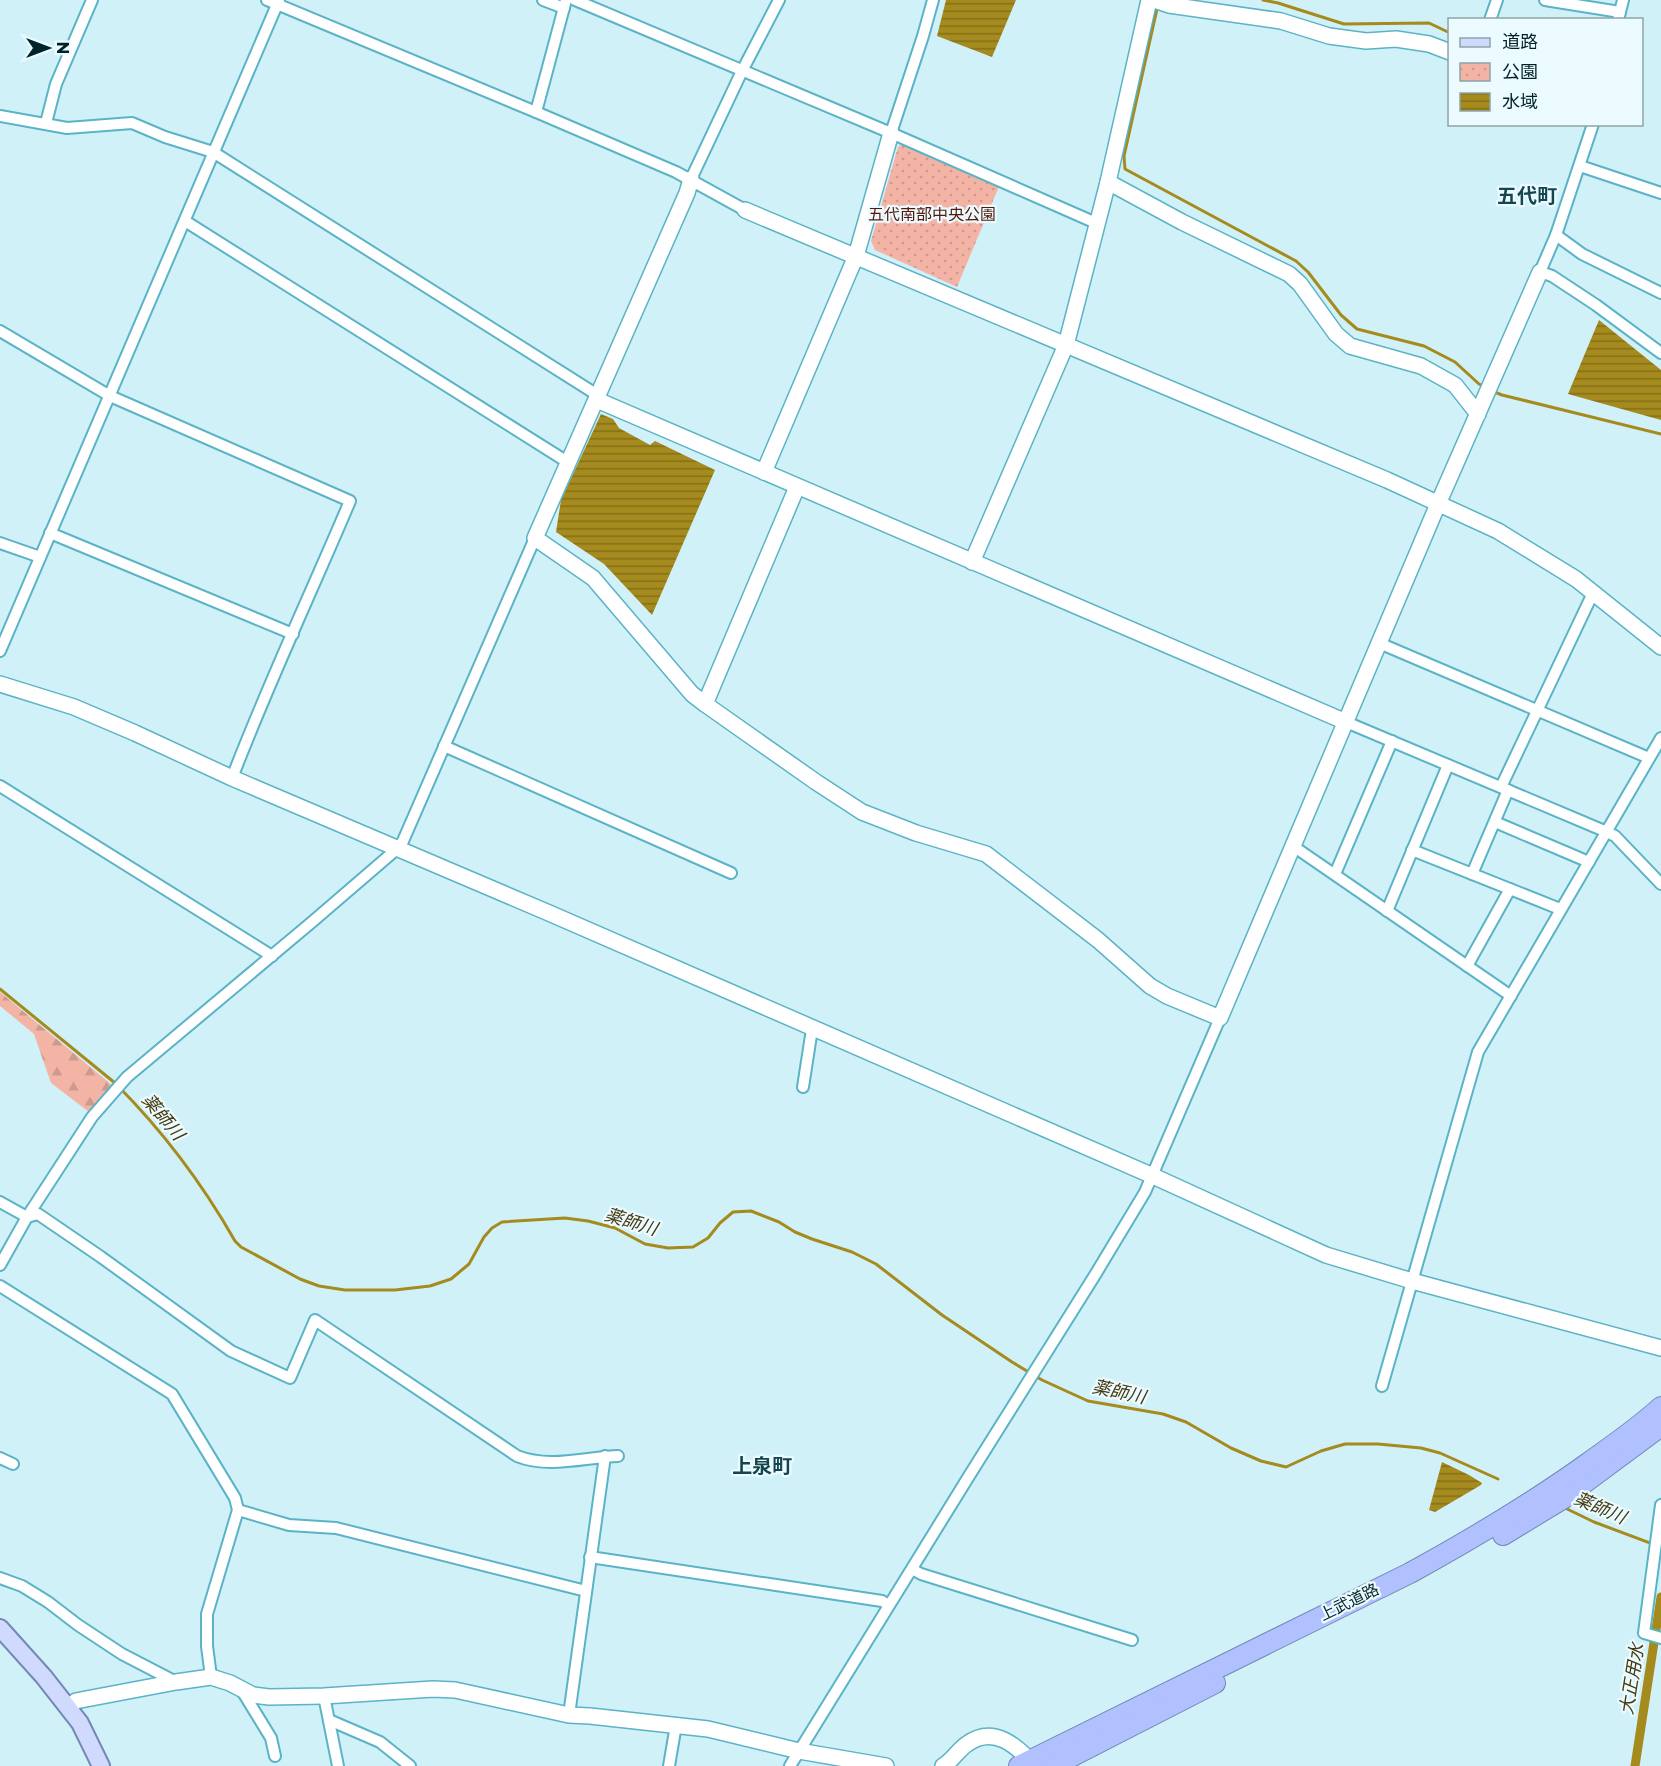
<svg xmlns="http://www.w3.org/2000/svg" width="1661" height="1766" font-family="Montserrat,'Noto Sans JP',sans-serif">
<defs>
<pattern id="forest-firs" width="22" height="20" patternUnits="userSpaceOnUse" patternTransform="scale(1.5)"><rect width="22" height="20" fill="#f4b4a5"/><path d="M5 1l3.5 6h-7zM16 11l3.5 6h-7z" fill="#cf9a8e"/></pattern>
<pattern id="park-dots" width="8" height="8" patternUnits="userSpaceOnUse" patternTransform="scale(1.5)"><rect width="8" height="8" fill="#f4b4a5"/><path d="M2 2h.1M6 6h.1" fill="none" stroke="#cf9a8e" stroke-width="1.8" stroke-linecap="round"/></pattern>
<pattern id="water-rules" width="6" height="5" patternUnits="userSpaceOnUse" patternTransform="scale(1.5)"><rect width="6" height="5" fill="#a58a1d"/><path d="M0 2.5h6" fill="none" stroke="#84701a"/></pattern>
</defs>
<rect width="100%" height="100%" fill="#d1f1f9"/>
<!-- forest -->
<path fill="url(#forest-firs)" d="M 0,992 L 112,1085 L 89,1112 L 51,1083 L 34,1034 L 0,1006 Z"/>
<!-- park -->
<path fill="url(#park-dots)" d="M 904,143 L 1000,184 L 957,287 L 875,250 L 871,241 L 898,147 Z"/>
<!-- water -->
<g fill="url(#water-rules)">
<path d="M 946,0 L 1016,0 L 992,57 L 937,36 Z"/>
<path d="M 1599,320 L 1661,370 L 1661,420 L 1568,394 Z"/>
<path d="M 601,414 L 613,419 L 619,428 L 650,445 L 655,441 L 715,470 L 652,615 L 604,564 L 556,532 L 561,500 Z"/>
<path d="M 1442,1462 L 1469,1475 L 1482,1483 L 1481,1485 L 1435,1512 L 1429,1510 Z"/>
</g>
<g fill="none" stroke-linecap="round" stroke-linejoin="round">
<!-- stream -->
<g stroke="#a58a1d" stroke-width="3">
<path d="M 1263,0 L 1278,3 L 1344,24 L 1429,23 L 1450,33"/>
<path d="M 1157,9 L 1124,156 L 1125,169 L 1296,261 L 1308,272 L 1341,315 L 1357,329 L 1424,346 L 1455,362 L 1479,384 L 1483,386"/>
<path d="M 1492,391 L 1502,395 L 1661,434"/>
<path d="M 0,989 L 115,1083 C 162,1130 202,1183 235,1241 L 241,1247 L 300,1279 L 319,1286 L 345,1290 L 395,1290 L 430,1286 L 451,1279 L 469,1264 L 484,1237 L 492,1228 L 502,1222 L 565,1218 L 588,1221 L 615,1228 L 645,1244 L 668,1248 L 693,1247 L 708,1238 L 720,1223 L 733,1212 L 751,1211 L 779,1222 L 795,1232 L 812,1239 L 852,1252 L 876,1264 L 942,1315 L 1012,1362 L 1042,1380 L 1088,1401 L 1163,1414 L 1186,1422 L 1231,1448 L 1261,1461 L 1286,1467 L 1321,1451 L 1345,1444 L 1378,1444 L 1421,1448 L 1440,1453 L 1498,1479"/>
<path d="M 1563,1507 L 1594,1522 L 1661,1547"/>
</g>
<!-- canal -->
<path stroke="#a58a1d" stroke-width="9" d="M 1635,1766 L 1661,1597"/>
<!-- street casing -->
<g stroke="#5bb3c6" stroke-width="14">
<g id="street">
<path d="M 267,0 L 536,112 L 676,172 L 745,210"/>
<path d="M 543,0 L 564,8"/>
<path d="M 575,0 L 891,133 L 1096,223"/>
<path d="M 1545,0 L 1620,12"/>
<path d="M 1490,20 L 1497,0"/>
<path d="M 1618,20 L 1623,0"/>
<path d="M 536,112 L 566,0"/>
<path d="M 0,116 L 67,128 L 132,123 L 165,137 L 213,152 L 599,396"/>
<path d="M 46,123 L 56,84 L 92,0"/>
<path d="M 1593,124 L 1556,235 L 1540,272 L 1552,276 L 1596,305 L 1661,353"/>
<path d="M 891,133 L 923,36 L 933,0"/>
<path d="M 1580,166 L 1661,193"/>
<path d="M 691,179 L 742,71 L 779,0"/>
<path d="M 185,221 L 569,463"/>
<path d="M 1556,235 L 1582,254 L 1661,293"/>
<path d="M 0,331 L 110,396 L 350,501 C 311,593 268,684 232,778"/>
<path d="M 50,533 L 293,634"/>
<path d="M 0,543 L 40,557"/>
<path d="M 1379,643 L 1649,758"/>
<path d="M 0,651 L 279,0"/>
<path d="M 1346,722 L 1607,832 L 1615,836 L 1661,884"/>
<path d="M 444,746 L 731,873"/>
<path d="M 0,786 L 272,956"/>
<path d="M 1501,787 L 1593,593"/>
<path d="M 1495,822 L 1589,862"/>
<path d="M 1293,846 L 1511,996"/>
<path d="M 1412,850 L 1560,909"/>
<path d="M 1335,874 L 1392,741"/>
<path d="M 1472,874 L 1508,790"/>
<path d="M 1387,911 L 1448,765"/>
<path d="M 1467,966 L 1510,889"/>
<path d="M 803,1087 L 812,1029"/>
<path d="M 0,1202 L 27,1217 L 38,1214 L 101,1257 L 231,1351 L 290,1378 L 315,1320 L 517,1456 C 549,1469 586,1457 618,1456"/>
<path d="M 0,1265 L 27,1217 L 92,1117 L 127,1077 L 312,922 L 398,848 L 403,841 L 535,538"/>
<path d="M 0,1286 L 172,1394 L 235,1498 L 238,1510 L 207,1614 L 207,1646 L 211,1677"/>
<path d="M 1382,1386 L 1478,1052 L 1661,738"/>
<path d="M 0,1458 L 13,1464"/>
<path d="M 1661,1505 L 1644,1633 L 1661,1638"/>
<path d="M 238,1510 L 289,1525 L 336,1528 L 586,1591"/>
<path d="M 590,1557 L 882,1601 L 889,1605"/>
<path d="M 912,1569 L 921,1574 L 1132,1640"/>
<path d="M 0,1578 L 22,1586 L 48,1602 L 78,1625 L 122,1654 L 176,1682"/>
<path d="M 241,1689 L 271,1738 L 275,1756"/>
<path d="M 324,1696 L 338,1766"/>
<path d="M 569,1715 L 605,1456"/>
<path d="M 329,1720 L 380,1742 L 410,1766"/>
<path d="M 669,1766 L 676,1725"/>
<path d="M 790,1766 L 969,1476 L 1095,1275 L 1145,1192 L 1220,1018"/>
</g>
</g>
<!-- secondary casing -->
<g stroke="#5bb3c6" stroke-width="18">
<g id="secondary">
<path d="M 1154,0 L 1169,5 L 1281,21 L 1329,36 L 1366,41 L 1396,39 L 1429,44 L 1450,52"/>
<path d="M 691,179 L 687,193 L 535,538 L 593,578 L 692,694 L 705,704 L 816,782 L 862,812 L 916,833 L 986,854 L 1098,940 L 1150,986 L 1167,996 L 1220,1018 L 1438,504 L 1540,272"/>
<path d="M 1108,182 L 1182,222 L 1289,274 L 1300,284 L 1336,334 L 1350,346 L 1421,366 L 1455,385 L 1478,414"/>
<path d="M 745,210 L 1387,480 L 1498,531 L 1576,579 L 1661,647"/>
<path d="M 597,400 L 1346,722"/>
<path d="M 764,472 L 856,256 L 891,133"/>
<path d="M 972,562 L 1066,345 L 1108,182 L 1149,0"/>
<path d="M 0,684 L 74,707 L 135,733 L 232,778 L 549,913 L 1153,1176 L 1326,1255 L 1412,1281 L 1661,1348"/>
<path d="M 705,704 L 797,487"/>
<path d="M 68,1707 L 76,1701 L 86,1699 L 176,1682 L 211,1677 L 230,1683 L 253,1695 L 269,1697 L 324,1696 L 433,1689 L 455,1690 L 569,1715 L 590,1716 L 708,1729 L 799,1751 L 886,1766"/>
<path d="M 943,1766 C 953,1760 958,1750 967,1744 C 994,1724 1018,1747 1035,1766"/>
</g>
</g>
<!-- primary casing -->
<g stroke="#7389b4" stroke-width="20">
<path id="primary" d="M 0,1628 L 44,1677 L 80,1723 L 101,1766"/>
</g>
<!-- highway casing -->
<g stroke="#7389b4" stroke-width="22">
<g id="highway">
<path d="M 1503,1535 L 1564,1498 L 1661,1426"/>
<path d="M 1019,1766 L 1410,1573 C 1472,1539 1531,1504 1588,1463 C 1613,1445 1638,1428 1661,1407"/>
<path d="M 1053,1766 L 1215,1683"/>
</g>
</g>
<!-- street -->
<use href="#street" stroke="#fff" stroke-width="10"/>
<!-- secondary -->
<use href="#secondary" stroke="#fff" stroke-width="15"/>
<!-- primary -->
<use href="#primary" stroke="#d0d9fe" stroke-width="16"/>
<!-- highway -->
<use href="#highway" stroke="#b1c0fe" stroke-width="20"/>
</g>
<g text-anchor="middle" dominant-baseline="central" stroke-width="4.5" stroke-linejoin="round" paint-order="stroke">
<!-- park labels -->
<g font-size="16" fill="#55190c" stroke="#ebfbff">
<text x="932" y="214">五代南部中央公園</text>
</g>
<!-- street labels -->
<g font-size="16" fill="#00232a" stroke="#ebfbff">
<text transform="translate(1349 1602) rotate(-26)">上武道路</text>
</g>
<!-- water labels -->
<g font-size="18" font-style="italic" fill="#463a10" stroke="#ebfbff">
<text transform="translate(163 1117) rotate(50)">薬師川</text>
<text transform="translate(631 1222) rotate(17)">薬師川</text>
<text transform="translate(1119 1392) rotate(12)">薬師川</text>
<text transform="translate(1600 1508) rotate(23)">薬師川</text>
<text transform="translate(1632 1679) rotate(-81)">大正用水</text>
</g>
<!-- quarter labels -->
<g font-size="20" font-weight="bold" fill="#15454e" stroke="#ebfbff">
<text x="1527" y="196">五代町</text>
<text x="762" y="1466">上泉町</text>
</g>
</g>
<!-- legend -->
<rect x="1448" y="18" width="195" height="108" fill="#ebfbff" stroke="#8da5aa" stroke-width="1.5"/>
<rect x="1460" y="38" width="30" height="9" fill="#d0d9fe" stroke="#8da5aa" stroke-width="1.5"/>
<text x="1502" y="48" font-size="18" fill="#00232a">道路</text>
<rect x="1460" y="63" width="30" height="18" fill="url(#park-dots)" stroke="#8da5aa" stroke-width="1.5"/>
<text x="1502" y="78" font-size="18" fill="#00232a">公園</text>
<rect x="1460" y="93" width="30" height="18" fill="url(#water-rules)" stroke="#8da5aa" stroke-width="1.5"/>
<text x="1502" y="108" font-size="18" fill="#00232a">水域</text>
<!-- north arrow -->
<g transform="translate(48 48) rotate(90)" stroke="#ebfbff" stroke-width="4.5" paint-order="stroke">
<path d="M0-4.5L10 22L0 15L-10 22Z" fill="#00232a"/>
<text y="-9" font-size="16" font-weight="bold" text-anchor="middle" fill="#00232a">N</text>
</g>
</svg>
